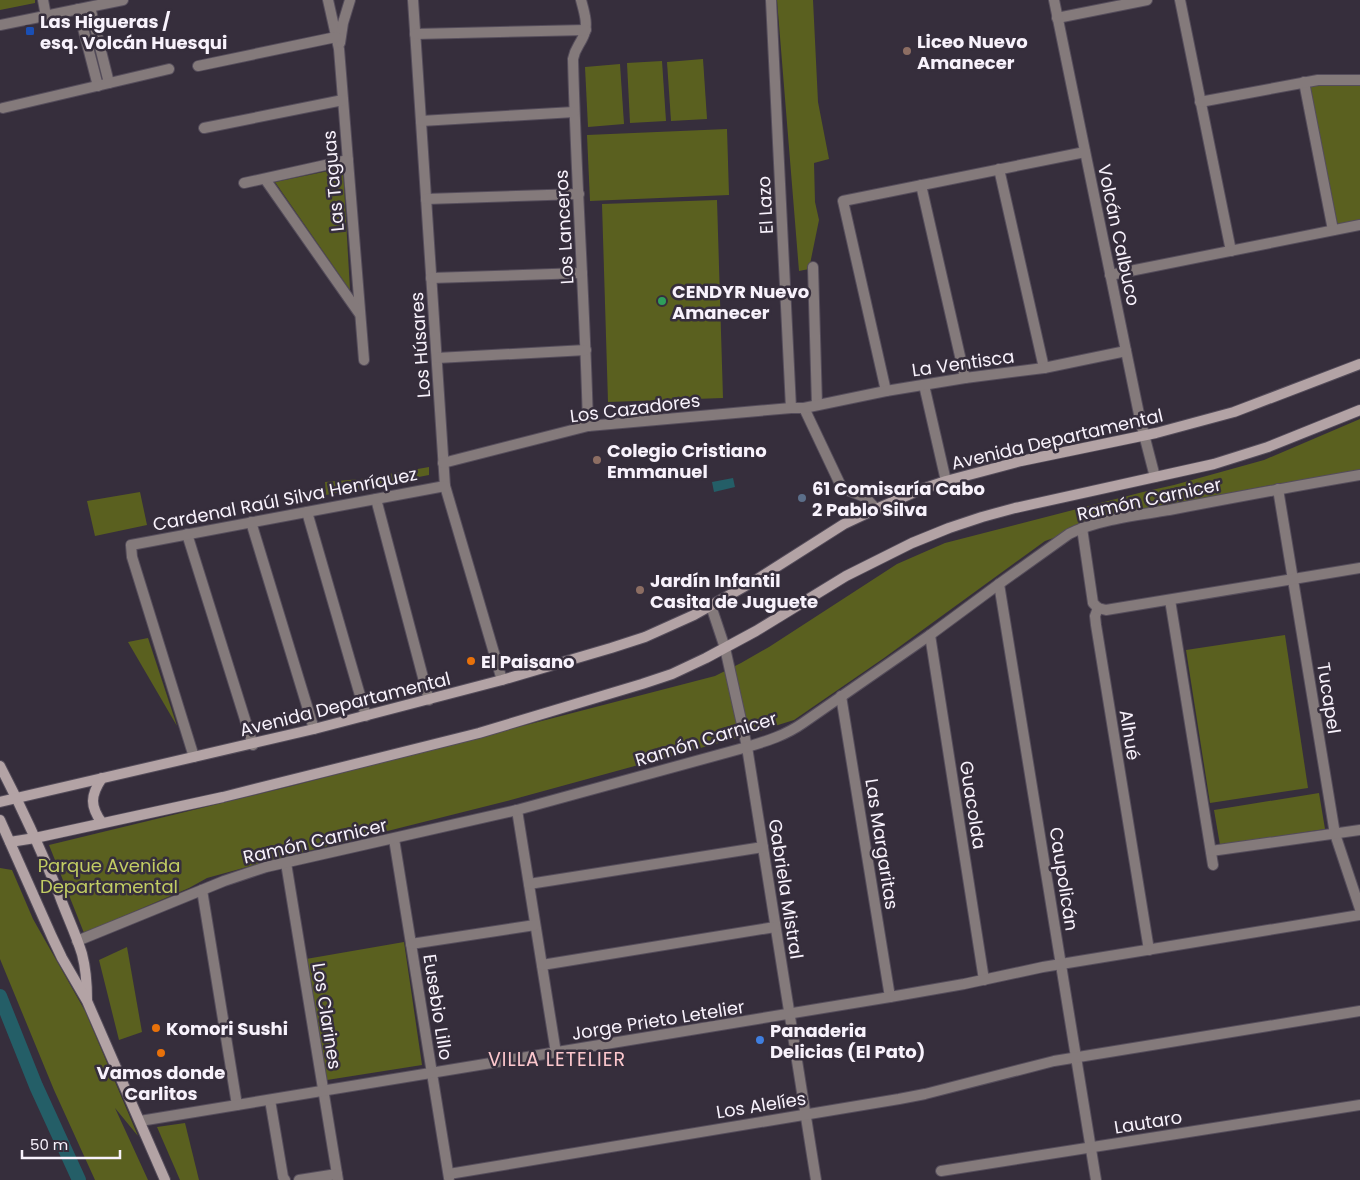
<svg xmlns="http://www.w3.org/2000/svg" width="1360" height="1180" font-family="Poppins,sans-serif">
<rect width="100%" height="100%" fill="#362e3c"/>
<!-- green -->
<g fill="#5a601f">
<path d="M 0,0 L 35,0 L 35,3 L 0,10 Z"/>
<path d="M 777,0 L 813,0 L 818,102 L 829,159 L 814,163 L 815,202 L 819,220 L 809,269 L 799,271 Z"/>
<path d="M 703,59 L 707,119 L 671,121 L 667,62 Z"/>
<path d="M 662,61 L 666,121 L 630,123 L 627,63 Z"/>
<path d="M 620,64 L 624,124 L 588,127 L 585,67 Z"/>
<path d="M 1360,85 L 1360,222 L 1338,226 L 1309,86 Z"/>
<path d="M 727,129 L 729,195 L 590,201 L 587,135 Z"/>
<path d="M 343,168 L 350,290 L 275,182 Z"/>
<path d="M 717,200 L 723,398 L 608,402 L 602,204 Z"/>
<path d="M 1360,419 L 1360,474 L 1278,489 L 1271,485 L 1121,514 L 1045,541 L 884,658 L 794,720 L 737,738 L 507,801 L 280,858 L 207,878 L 189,888 L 84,933 L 49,845 L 292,786 L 715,676 L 741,663 L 769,647 L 897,564 L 945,543 L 1143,492 L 1174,485 L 1264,460 Z"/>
<path d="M 429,467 L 429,475 L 326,495 L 325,482 L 361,479 Z"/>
<path d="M 140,492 L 147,525 L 95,536 L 87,501 Z"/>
<path d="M 1285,635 L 1308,788 L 1210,803 L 1186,650 Z"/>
<path d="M 148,638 L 177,726 L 128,642 Z"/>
<path d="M 1319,793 L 1325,829 L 1220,845 L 1214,810 Z"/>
<path d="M 0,868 L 12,870 L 33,919 L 85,1011 L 138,1136 L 115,1108 L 148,1180 L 95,1180 L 54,1090 L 0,959 Z"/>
<path d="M 404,942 L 422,1065 L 327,1080 L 306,959 Z"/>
<path d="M 127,947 L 142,1032 L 119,1040 L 99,960 Z"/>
<path d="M 185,1123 L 199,1180 L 180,1180 L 157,1127 Z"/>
</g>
<!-- water -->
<path fill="#245e67" d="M 733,478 L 735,487 L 714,492 L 712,482 Z"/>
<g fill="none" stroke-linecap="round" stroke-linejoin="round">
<!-- canal -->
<path stroke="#245e67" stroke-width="14" d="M 0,996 L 36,1086 L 79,1180"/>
<!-- minor casing -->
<g stroke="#554d5b" stroke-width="12">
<g id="minor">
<path d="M 43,0 L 46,16"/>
<path d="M 328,0 L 339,49 L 364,360"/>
<path d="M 413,0 L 445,486 L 502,680"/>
<path d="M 581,0 C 584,11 589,26 583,37 C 579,46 575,48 573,59 C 576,182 585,304 588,426"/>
<path d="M 771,0 L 791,408"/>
<path d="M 1180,0 L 1231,251"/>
<path d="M 90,7 L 109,83"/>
<path d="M 78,9 L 98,86"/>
<path d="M 1057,18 L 1147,0"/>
<path d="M 415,34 L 586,30"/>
<path d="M 340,43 L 343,23 L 350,0"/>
<path d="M 198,66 L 336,37"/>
<path d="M 1304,82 L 1333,230"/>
<path d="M 1200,102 L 1318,80 L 1360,80"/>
<path d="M 3,108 L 169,69"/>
<path d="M 421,121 L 574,112"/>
<path d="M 204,128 L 343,100"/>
<path d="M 999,169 L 1044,368"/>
<path d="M 265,179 L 359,313"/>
<path d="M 244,183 L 348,160"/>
<path d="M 921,185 L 965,378"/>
<path d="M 426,199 L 579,194"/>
<path d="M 813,267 L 817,405"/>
<path d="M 1110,275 L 1360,225"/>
<path d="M 431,278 L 582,273"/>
<path d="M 437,358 L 586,350"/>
<path d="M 924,385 L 946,481"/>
<path d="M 886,391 L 843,201 L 1085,152"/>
<path d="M 804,408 L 840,484 L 844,489 L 865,497 L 876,509"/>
<path d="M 443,463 L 588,426 L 791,408 L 804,408 L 886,391 L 965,378 L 1044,368 L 1126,351"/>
<path d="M 1278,489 L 1335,834 L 1360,909"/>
<path d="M 376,499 L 429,700"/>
<path d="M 307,512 L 366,716"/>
<path d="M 251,522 L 314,729"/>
<path d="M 1082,528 L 1093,603 L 1098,608"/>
<path d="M 187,534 L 253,745"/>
<path d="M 999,584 L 1096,1180"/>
<path d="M 1170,600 L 1213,865"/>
<path d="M 711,606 L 725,648 L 747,747 L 816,1180"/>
<path d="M 1098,608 L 1095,616 L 1096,625 L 1149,950"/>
<path d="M 1098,608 L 1106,610 L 1360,568"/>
<path d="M 930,635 L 984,980"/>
<path d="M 841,696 L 890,997"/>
<path d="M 194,757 L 132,557 L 131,545 L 445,486"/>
<path d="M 517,810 L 556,1053"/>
<path d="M 394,839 L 449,1178"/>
<path d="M 1211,851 L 1360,830"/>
<path d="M 286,863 L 338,1180"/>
<path d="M 529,884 L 763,847"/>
<path d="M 202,890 L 237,1105"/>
<path d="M 77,941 L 224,881 L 266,867 L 517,810 L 747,747 C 767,741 786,735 803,723 L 930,635 L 999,584 L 1069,534 C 1096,520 1138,515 1169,510 C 1232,498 1296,486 1360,475"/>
<path d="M 411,944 L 535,925"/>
<path d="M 542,965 L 775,927"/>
<path d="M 270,1100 L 283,1177 L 285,1180"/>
<path d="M 140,1121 L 890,997 L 964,984 L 1043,967 L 1360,915"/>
<path d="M 941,1171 L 1360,1105"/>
<path d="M 449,1174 L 899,1099 L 925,1094 L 1054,1061 L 1360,1011"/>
<path d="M 299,1180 L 337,1174"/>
</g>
</g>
<!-- tertiary casing -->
<g stroke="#554d5b" stroke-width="12">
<g id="tertiary">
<path d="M 1054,0 L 1140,419 L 1155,477"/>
<path d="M 0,25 L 123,0"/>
</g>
</g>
<!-- secondary casing -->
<g stroke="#554d5b" stroke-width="12">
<g id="secondary">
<path d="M 0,766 C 22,808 41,850 59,894 C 66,914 76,934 82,954 C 86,969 87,984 87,1000"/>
<path d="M 102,778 C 90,796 90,806 102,823"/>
<path d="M 0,802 L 314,729 L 502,680 L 611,648 L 645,637 L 694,615 L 756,580 L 844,524 L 876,509 L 922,489 L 946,481 L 1021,461 L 1156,433 L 1234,412 L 1360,364"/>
<path d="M 0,820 L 52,937 L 62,958 L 87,1001 L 165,1180"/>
<path d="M 10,842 L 35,838 L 223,797 L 479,733 L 642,684 L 672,674 L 706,658 L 756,631 L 846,576 L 912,543 L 949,528 L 982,517 L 1015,508 L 1214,464 L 1268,447 L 1360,410"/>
</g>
</g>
<!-- minor -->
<use href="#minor" stroke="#847a7b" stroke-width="10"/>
<!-- tertiary -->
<use href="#tertiary" stroke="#847a7b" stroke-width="10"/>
<!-- secondary -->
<use href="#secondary" stroke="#b3a3a5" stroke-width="10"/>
</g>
<!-- markers -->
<rect fill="#1a4fb4" stroke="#362e3c" stroke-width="2" x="25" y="26" width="10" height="10" rx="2.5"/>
<g fill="#8d6e63" stroke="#362e3c" stroke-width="2">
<circle cx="907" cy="51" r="5"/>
<circle cx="597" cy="460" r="5"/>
<circle cx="640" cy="590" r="5"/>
</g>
<circle fill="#2e9e5b" stroke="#362e3c" stroke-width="2" cx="662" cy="301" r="5"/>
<circle fill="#5c6f8a" stroke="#362e3c" stroke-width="2" cx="802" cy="498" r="5"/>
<g fill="#e8710a" stroke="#362e3c" stroke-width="2">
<circle cx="471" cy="661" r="5"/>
<circle cx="156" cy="1028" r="5"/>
<circle cx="161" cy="1053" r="5"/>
</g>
<circle fill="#3f7fe0" stroke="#362e3c" stroke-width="2" cx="760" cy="1040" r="5"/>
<g text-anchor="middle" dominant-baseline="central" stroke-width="5" stroke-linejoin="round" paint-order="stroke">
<!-- poi labels -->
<g font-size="18" font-weight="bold" fill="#f8f2fc" stroke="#362e3c" text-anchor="start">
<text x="40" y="21">Las Higueras /<tspan x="40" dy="21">esq. Volcán Huesqui</tspan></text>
<text x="917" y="41">Liceo Nuevo<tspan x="917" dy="21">Amanecer</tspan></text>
<text x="672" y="291">CENDYR Nuevo<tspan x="672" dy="21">Amanecer</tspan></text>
<text x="607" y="450">Colegio Cristiano<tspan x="607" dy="21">Emmanuel</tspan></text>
<text x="812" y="488">61 Comisaría Cabo<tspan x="812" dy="21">2 Pablo Silva</tspan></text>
<text x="650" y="580">Jardín Infantil<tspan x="650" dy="21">Casita de Juguete</tspan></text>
<text x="481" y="661">El Paisano</text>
<text x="166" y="1028">Komori Sushi</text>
<text x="770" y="1030">Panaderia<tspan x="770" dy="21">Delicias (El Pato)</tspan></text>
<text x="161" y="1072" text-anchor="middle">Vamos donde<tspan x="161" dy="21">Carlitos</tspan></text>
</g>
<!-- street labels -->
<g font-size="18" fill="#f8f2fc" stroke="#362e3c">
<text transform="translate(333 181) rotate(-95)">Las Taguas</text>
<text transform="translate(765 205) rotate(-93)">El Lazo</text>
<text transform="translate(564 227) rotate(-93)">Los Lanceros</text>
<text transform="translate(1119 235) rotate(78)">Volcán Calbuco</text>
<text transform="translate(420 345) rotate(-94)">Los Húsares</text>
<text transform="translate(963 363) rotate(-8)">La Ventisca</text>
<text transform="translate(635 408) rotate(-7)">Los Cazadores</text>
<text transform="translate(1057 439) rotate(-13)">Avenida Departamental</text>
<text transform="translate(285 499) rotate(-11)">Cardenal Raúl Silva Henríquez</text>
<text transform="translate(1149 499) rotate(-12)">Ramón Carnicer</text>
<text transform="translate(1329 698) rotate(81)">Tucapel</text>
<text transform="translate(345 704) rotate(-14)">Avenida Departamental</text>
<text transform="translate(1130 735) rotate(81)">Alhué</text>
<text transform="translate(706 739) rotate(-17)">Ramón Carnicer</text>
<text transform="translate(973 805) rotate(81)">Guacolda</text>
<text transform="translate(315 841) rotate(-13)">Ramón Carnicer</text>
<text transform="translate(882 844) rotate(81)">Las Margaritas</text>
<text transform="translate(1064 879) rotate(81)">Caupolicán</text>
<text transform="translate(786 889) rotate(81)">Gabriela Mistral</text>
<text transform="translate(438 1007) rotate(81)">Eusebio Lillo</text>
<text transform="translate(327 1016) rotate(81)">Los Clarines</text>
<text transform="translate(658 1020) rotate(-9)">Jorge Prieto Letelier</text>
<text transform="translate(761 1105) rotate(-9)">Los Alelíes</text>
<text transform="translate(1148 1122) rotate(-9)">Lautaro</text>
</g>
<!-- park labels -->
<g font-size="18" fill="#c2cd63" stroke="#362e3c">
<text x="109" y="865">Parque Avenida<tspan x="109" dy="21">Departamental</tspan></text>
</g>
<!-- neighbourhood labels -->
<g font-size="19" letter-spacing="1" fill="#fcc7cd" stroke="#362e3c">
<text x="557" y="1059">VILLA LETELIER</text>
</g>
</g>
<!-- scale -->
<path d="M22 1150v8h98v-8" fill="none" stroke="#f8f2fc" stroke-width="2.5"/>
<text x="30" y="1150" font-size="15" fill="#f8f2fc" stroke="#362e3c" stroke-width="4" paint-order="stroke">50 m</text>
</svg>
